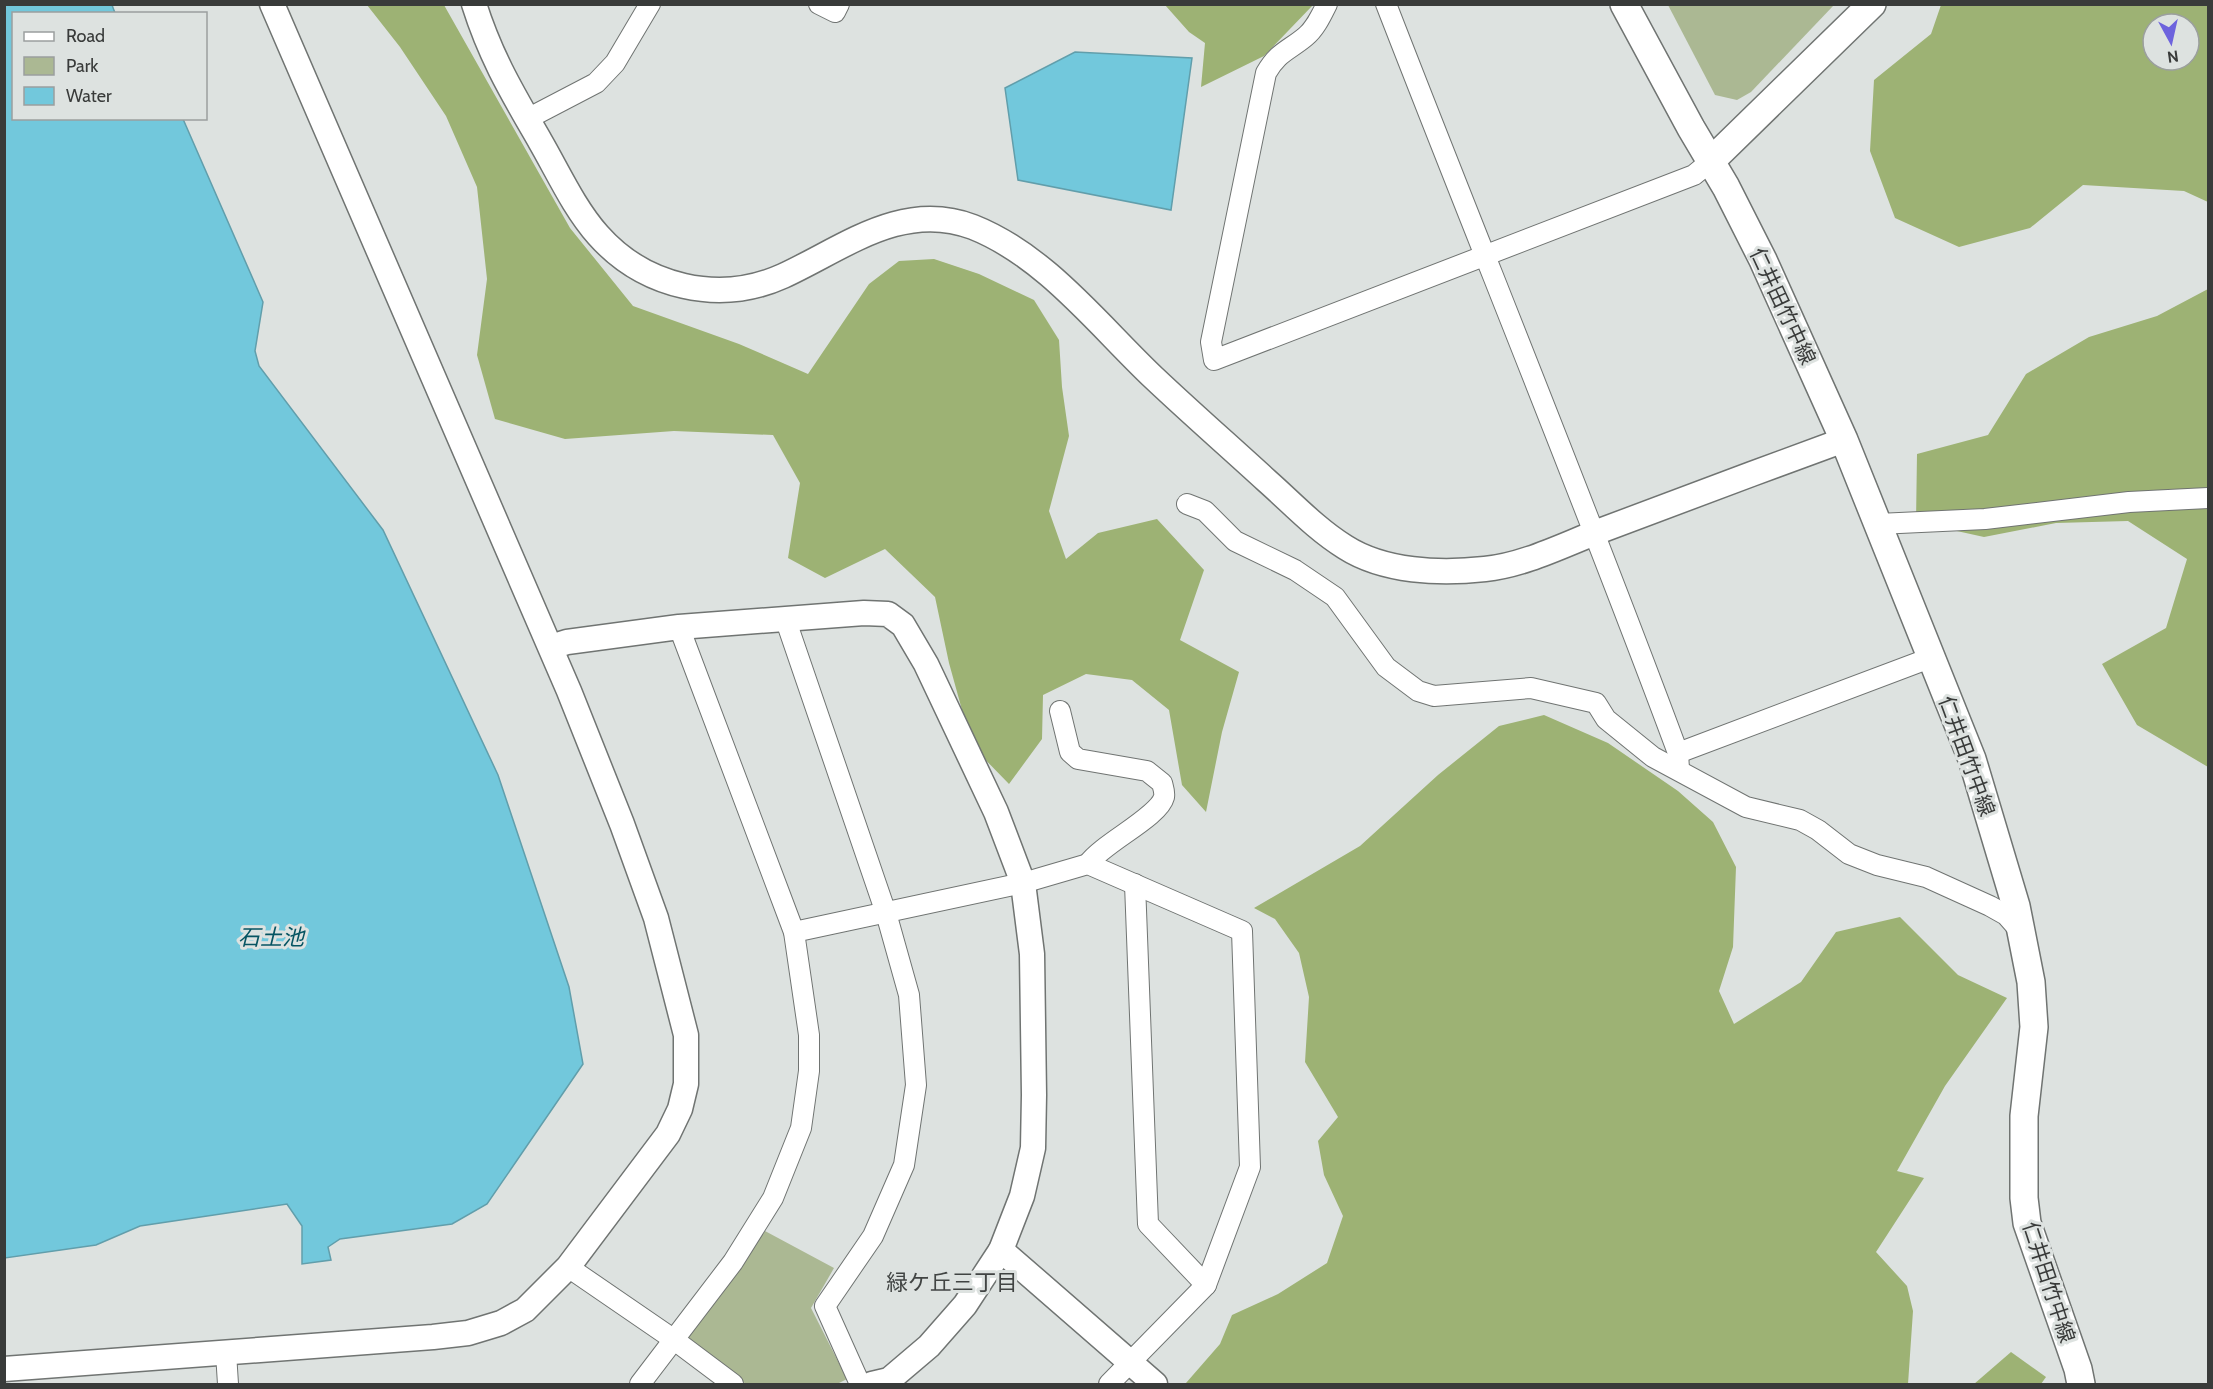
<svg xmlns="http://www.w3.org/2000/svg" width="2213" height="1389" font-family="Cabin,'Noto Sans JP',sans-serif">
<rect width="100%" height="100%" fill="#dde2e0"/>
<!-- green -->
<g fill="#abb893">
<path d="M 1668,5 L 1834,5 L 1751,92 L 1737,100 L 1715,95 Z"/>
<path d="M 765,1231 L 834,1268 L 811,1308 L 847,1379 L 837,1384 L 746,1384 L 684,1338 Z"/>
</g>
<!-- forest -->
<g fill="#9db274" fill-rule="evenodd">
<path d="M 367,5 L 444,5 L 570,228 L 633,306 L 739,344 L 808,374 L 869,284 L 899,261 L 934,259 L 979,274 L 1034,300 L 1059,340 L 1062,387 L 1069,436 L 1049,511 L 1066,559 L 1098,533 L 1157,519 L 1204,570 L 1180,640 L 1239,672 L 1222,732 L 1206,812 L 1182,785 L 1169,710 L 1132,680 L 1086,674 L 1043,695 L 1042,739 L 1009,784 L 972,746 L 949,663 L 935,597 L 885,549 L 825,578 L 788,558 L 800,483 L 773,435 L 674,431 L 565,439 L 495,419 L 477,355 L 487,279 L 477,187 L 446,116 L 400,47 Z"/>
<path d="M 1165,5 L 1313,5 L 1264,56 L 1201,87 L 1205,43 L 1189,32 Z"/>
<path d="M 1941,5 L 2208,5 L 2208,202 L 2184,191 L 2083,185 L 2030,228 L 1959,247 L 1895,218 L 1870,151 L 1874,80 L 1931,34 ZM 2153,24 L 2189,24 L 2189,60 L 2153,60 Z"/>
<path d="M 2208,289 L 2208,767 L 2137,725 L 2102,664 L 2166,628 L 2187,559 L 2128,521 L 2056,523 L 1984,537 L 1916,522 L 1917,454 L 1988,435 L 2026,374 L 2089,337 L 2157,316 Z"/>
<path d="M 1544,715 L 1608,743 L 1678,791 L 1713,822 L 1736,867 L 1733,947 L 1719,991 L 1734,1024 L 1801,982 L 1836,932 L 1900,917 L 1958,975 L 2007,998 L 1945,1086 L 1897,1171 L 1924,1178 L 1876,1252 L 1907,1286 L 1913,1311 L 1908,1384 L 1186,1383 L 1220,1344 L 1232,1315 L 1278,1294 L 1327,1263 L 1343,1216 L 1324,1175 L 1318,1141 L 1338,1117 L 1305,1062 L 1309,997 L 1299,953 L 1275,919 L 1254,908 L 1360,846 L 1438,775 L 1499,726 Z"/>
<path d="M 2011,1352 L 2046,1377 L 2041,1384 L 1974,1384 Z"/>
</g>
<!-- water -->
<g fill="#72c8dc" stroke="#619eab" stroke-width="1.5">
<path d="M 4,5 L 112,5 L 115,13 L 14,14 L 14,118 L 183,119 L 263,302 L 255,351 L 259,366 L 383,530 L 498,775 L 569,987 L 583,1064 L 487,1204 L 452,1224 L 340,1239 L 328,1247 L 331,1260 L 302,1264 L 302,1226 L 287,1204 L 140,1226 L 96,1245 L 5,1258 Z"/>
<path d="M 1075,52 L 1192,58 L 1171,210 L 1018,180 L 1005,88 Z"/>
</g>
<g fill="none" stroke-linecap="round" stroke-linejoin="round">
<!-- minor casing -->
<g stroke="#707472" stroke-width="22">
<g id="minor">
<path d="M 819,4 L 835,12 L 839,4"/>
<path d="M 1327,4 C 1321,16 1315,29 1305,37 C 1288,51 1278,52 1266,73 L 1211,342 L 1214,360 L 1694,175 L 1711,161"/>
<path d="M 1386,4 C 1483,254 1585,502 1678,753 L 1679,769"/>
<path d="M 527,119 L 596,83 L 615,63 L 650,4"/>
<path d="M 1187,504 L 1205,511 L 1235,541 L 1295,570 L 1335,597 L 1386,667 L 1418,691 L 1434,696 L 1531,688 L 1596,703 L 1606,719 L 1653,757 L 1746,807 L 1800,820 L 1818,830 L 1849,854 L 1877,865 L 1926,877 L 1990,906 L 2006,915 L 2021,932"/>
<path d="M 1878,524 L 1985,519 L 2129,502 L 2208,498"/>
<path d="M 785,618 L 886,913 L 909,995 L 916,1085 L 904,1165 L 873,1236 L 825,1306 L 860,1384"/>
<path d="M 1060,711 L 1070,752 L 1078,759 L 1147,771 L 1162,783 C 1163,787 1165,792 1164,797 C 1159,817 1103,843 1088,864"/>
<path d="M 1678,753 L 1930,658"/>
<path d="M 1135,884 L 1148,1224 L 1206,1285"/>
<path d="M 794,932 L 1023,883 L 1088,864 L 1242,931 L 1250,1167 L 1206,1285 L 1109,1384"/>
<path d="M 568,1267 L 673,1339 L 733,1384"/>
<path d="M 226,1353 L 228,1384"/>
<path d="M 640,1384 L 733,1262 L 773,1198 L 801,1128 L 809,1071 L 809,1035 L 794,932 L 679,627"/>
</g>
</g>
<!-- tertiary casing -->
<g stroke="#707472" stroke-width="27">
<g id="tertiary">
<path d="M 474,4 C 491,58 513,94 540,141 C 558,172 574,208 598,235 C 644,287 719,305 783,276 C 844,248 902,200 973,227 C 1046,256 1099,326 1154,378 C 1191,413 1230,447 1267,481 C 1292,503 1316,529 1345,547 C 1384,572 1440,574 1485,569 C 1526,565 1567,543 1605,529 C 1685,499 1764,469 1844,440"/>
<path d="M 551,647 L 567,642 L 679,627 L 864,613 L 888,614 L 903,625 L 926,664 L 996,812 L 1023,883 L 1032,954 L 1034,1095 L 1033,1148 L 1022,1196 L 1001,1250 L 965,1305 L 929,1346 L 889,1380 L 872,1384"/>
<path d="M 1001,1250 L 1155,1384"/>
<path d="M 4,1369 L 433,1337 L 468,1333 L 501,1323 L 525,1310 L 568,1267 L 668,1134 L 680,1109 L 686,1084 L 686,1035 L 656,918 L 622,824 L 569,691 L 272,4"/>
</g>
</g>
<!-- secondary casing -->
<g stroke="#707472" stroke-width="30">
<g id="secondary">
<path d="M 1624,4 L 1691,128 L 1726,187 L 1763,260 L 1844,440 L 1972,759 L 2016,906 L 2031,982 L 2034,1027 L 2024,1116 L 2024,1198 L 2027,1223 L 2078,1369 L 2081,1384"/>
<path d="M 1711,161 L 1872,4"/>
</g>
</g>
<!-- minor -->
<use href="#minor" stroke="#fff" stroke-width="20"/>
<!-- tertiary -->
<use href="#tertiary" stroke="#fff" stroke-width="24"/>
<!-- secondary -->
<use href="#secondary" stroke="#fff" stroke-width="27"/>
</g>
<g text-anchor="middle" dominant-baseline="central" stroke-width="6" stroke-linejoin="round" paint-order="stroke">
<!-- street labels -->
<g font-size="21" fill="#393b3a" stroke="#dde2e0">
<text transform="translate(1783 306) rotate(65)">仁井田竹中線</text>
<text transform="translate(1967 756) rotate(70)">仁井田竹中線</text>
<text transform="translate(2049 1282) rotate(72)">仁井田竹中線</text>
</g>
<!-- water labels -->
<g font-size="22" font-style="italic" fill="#065462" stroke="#dde2e0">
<text x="271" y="937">石土池</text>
</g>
<!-- neighbourhood labels -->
<g font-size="22" fill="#414443" stroke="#dde2e0">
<text x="952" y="1282">緑ケ丘三丁目</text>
</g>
</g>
<!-- border -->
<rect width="2213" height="1389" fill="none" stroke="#393b3a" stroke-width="12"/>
<!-- legend -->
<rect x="12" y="12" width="195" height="108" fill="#dde2e0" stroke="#9b9f9e" stroke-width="1.5"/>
<rect x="24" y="32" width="30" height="9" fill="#ffffff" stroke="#9b9f9e" stroke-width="1.5"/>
<text x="66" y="42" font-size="18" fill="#393b3a">Road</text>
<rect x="24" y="57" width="30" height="18" fill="#abb893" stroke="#9b9f9e" stroke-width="1.5"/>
<text x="66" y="72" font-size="18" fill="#393b3a">Park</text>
<rect x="24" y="87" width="30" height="18" fill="#72c8dc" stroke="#9b9f9e" stroke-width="1.5"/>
<text x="66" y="102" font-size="18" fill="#393b3a">Water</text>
<!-- north arrow -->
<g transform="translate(2171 42) rotate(172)"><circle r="28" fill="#dde2e0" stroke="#9b9f9e" stroke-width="1.5"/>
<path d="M0-4.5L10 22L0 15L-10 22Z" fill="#6d63dd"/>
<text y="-9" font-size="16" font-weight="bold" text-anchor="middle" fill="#393b3a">N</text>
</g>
</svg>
